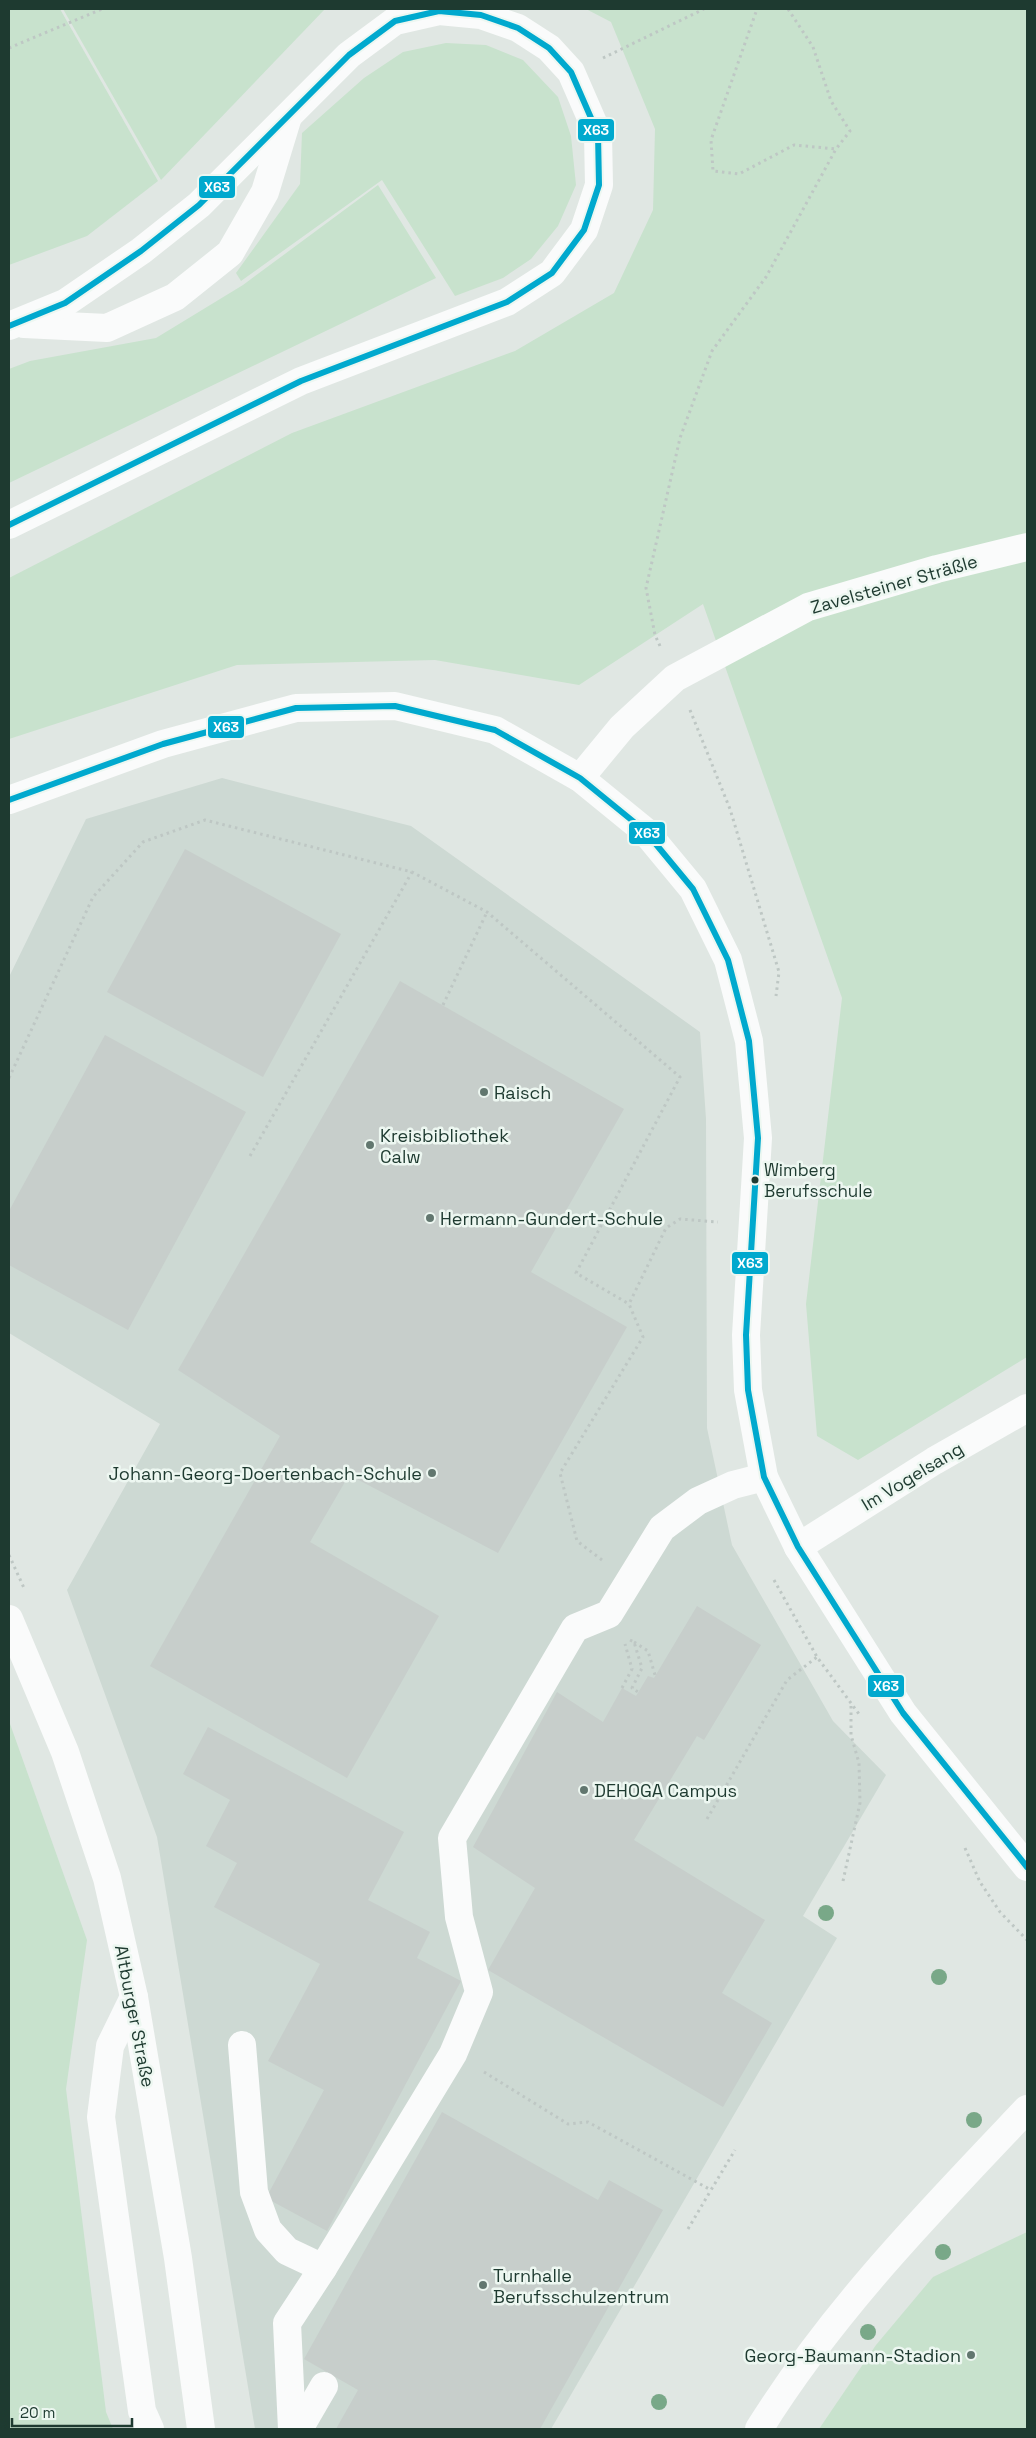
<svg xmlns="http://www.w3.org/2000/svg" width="1036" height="2438" font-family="'Space Grotesk',sans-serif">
<rect width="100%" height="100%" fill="#e0e7e3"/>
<!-- built -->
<path fill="#cdd9d3" d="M 222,778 L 411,826 L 700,1032 L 706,1119 L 707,1428 L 732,1545 L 833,1721 L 886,1775 L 803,1916 L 837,1938 L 551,2429 L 255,2429 L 157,1837 L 67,1590 L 160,1424 L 9,1333 L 9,977 L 86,819 Z"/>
<!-- green -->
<g fill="#c8e2cd">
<path d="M 9,9 L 60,9 L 158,181 L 87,236 L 9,265 Z"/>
<path d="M 63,9 L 325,9 L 161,180 Z"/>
<path d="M 586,9 L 1027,9 L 1027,1357 L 858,1460 L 817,1436 L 806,1304 L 842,998 L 703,604 L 579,685 L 435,660 L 237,665 L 9,739 L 9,578 L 292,433 L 515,351 L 614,293 L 653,210 L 655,129 L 611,22 Z"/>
<path d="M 446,43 L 486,45 L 523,60 L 558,97 L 571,136 L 576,185 L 558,226 L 531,259 L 503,278 L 455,296 L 382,180 L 241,281 L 236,273 L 300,184 L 302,133 L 364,78 L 403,52 Z"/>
<path d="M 378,185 L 436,278 L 9,483 L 9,369 L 30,361 L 156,338 L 243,285 Z"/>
<path d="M 9,1721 L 87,1940 L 66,2089 L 106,2412 L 113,2429 L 9,2429 Z"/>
<path d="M 1027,2232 L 1027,2429 L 819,2429 L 876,2345 L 933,2277 Z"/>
</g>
<!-- building -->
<g fill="#c7cecb">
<path d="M 185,849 L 341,934 L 263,1077 L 107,992 Z"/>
<path d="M 400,981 L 624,1109 L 531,1272 L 627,1327 L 498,1553 L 349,1475 L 310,1542 L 439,1616 L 347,1778 L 150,1666 L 280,1436 L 178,1370 Z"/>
<path d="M 105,1035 L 246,1112 L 128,1330 L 9,1265 L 9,1211 Z"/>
<path d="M 697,1606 L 761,1645 L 704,1740 L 697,1736 L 634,1840 L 765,1920 L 722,1993 L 772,2023 L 723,2107 L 488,1970 L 535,1888 L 473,1847 L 557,1692 L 603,1722 L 622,1688 L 636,1696 L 648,1676 L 654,1678 Z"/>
<path d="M 208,1727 L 404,1832 L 368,1900 L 430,1932 L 417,1958 L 461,1981 L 327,2231 L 266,2198 L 324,2090 L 268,2061 L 320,1964 L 214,1907 L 237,1863 L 206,1846 L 230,1800 L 183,1774 Z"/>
<path d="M 442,2112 L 598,2200 L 609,2180 L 663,2210 L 540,2429 L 336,2429 L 358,2390 L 304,2359 Z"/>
</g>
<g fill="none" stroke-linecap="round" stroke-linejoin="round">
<!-- path -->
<g stroke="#bec7c4" stroke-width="3" stroke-dasharray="2.5 4" stroke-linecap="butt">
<path d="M 788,9 L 813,47 L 831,101 L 850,131 L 836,149"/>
<path d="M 9,48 L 102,9"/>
<path d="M 603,58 L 704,9"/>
<path d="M 660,646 L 655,635 L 646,588 L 680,438 L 712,351 L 766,277 L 836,149 L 794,145 L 739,174 L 713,171 L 711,140 L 757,9"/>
<path d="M 690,710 L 730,809 L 779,972 L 776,996"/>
<path d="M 443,1005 L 487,912"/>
<path d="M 9,1078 L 93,897 L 143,842 L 205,820 L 412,872 L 487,912 L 680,1077 L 576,1273 L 629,1304"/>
<path d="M 250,1156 L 412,872"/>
<path d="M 9,1555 L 24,1588"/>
<path d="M 602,1560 L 577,1541 L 560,1473 L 643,1337 L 629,1304 L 666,1228 L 680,1219 L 718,1222"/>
<path d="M 774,1580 L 817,1657 L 859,1714"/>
<path d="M 630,1640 L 634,1642 L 642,1668 L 632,1688 L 638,1692"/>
<path d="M 634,1642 L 648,1651 L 655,1675"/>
<path d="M 622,1688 L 632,1669 L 625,1644"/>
<path d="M 707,1819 L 787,1680 L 817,1657"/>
<path d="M 965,1848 L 980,1882 L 1000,1912 L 1027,1940"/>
<path d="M 843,1881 L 860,1803 L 859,1763 L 851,1735 L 851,1703"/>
<path d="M 484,2072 L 568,2124 L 588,2122 L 711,2190 L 735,2150"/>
<path d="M 688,2229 L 711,2190"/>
</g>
<!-- minor -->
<g stroke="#fafbfb" stroke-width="28">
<path d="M 24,324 L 107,328 L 175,297 L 230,253 L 265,192 L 287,120"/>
<path d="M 9,326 L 65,303 L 141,251 L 199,205 L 349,55 L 395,21 L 439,11 L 481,15 L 518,28 L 549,48 L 571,72 L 598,134 L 599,185 L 584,230 L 552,273 L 507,302 L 301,381 L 9,525"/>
<path d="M 580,778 L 622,727 L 675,678 L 808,607 L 937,569 L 1027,547"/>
<path d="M 9,800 L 163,744 L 296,708 L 395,706 L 495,730 L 580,778 L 645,831 L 693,889 L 728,960 L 749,1041 L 758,1138 L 746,1335 L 748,1390 L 764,1477 L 798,1547 L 903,1713 L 1027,1867"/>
<path d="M 798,1547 L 934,1461 L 1027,1408"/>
<path d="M 9,1619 L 65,1752 L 107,1878 L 134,1997 L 178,2258 L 201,2429"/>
<path d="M 134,1997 L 110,2046 L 101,2117 L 142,2411 L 150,2429"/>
<path d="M 242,2045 L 254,2192 L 268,2230 L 287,2251 L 323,2268 L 453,2054 L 479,1992 L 459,1917 L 452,1838 L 575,1628 L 609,1614 L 662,1528 L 698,1501 L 733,1485 L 764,1477"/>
<path d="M 292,2429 L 287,2323 L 323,2268"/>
<path d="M 299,2429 L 324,2386"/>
<path d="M 759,2429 C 833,2310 931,2210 1027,2109"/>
</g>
<!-- bus-1 casing -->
<g stroke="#edf7f1" stroke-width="10">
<g id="bus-1">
<path d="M 9,326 L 65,303 L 141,251 L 199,205 L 349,55 L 395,21 L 439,11 L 481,15 L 518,28 L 549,48 L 571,72 L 598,134 L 599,185 L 584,230 L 552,273 L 507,302 L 301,381 L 9,525"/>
<path d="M 9,800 L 163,744 L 296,708 L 395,706 L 495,730 L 580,778 L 645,831 L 693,889 L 728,960 L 749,1041 L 758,1138 L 746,1335 L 748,1390 L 764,1477 L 798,1547 L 903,1713 L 1027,1867"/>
</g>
</g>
<!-- bus-1 -->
<use href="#bus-1" stroke="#00a9ce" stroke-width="6"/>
</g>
<!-- trees -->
<g fill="#79a888">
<circle cx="826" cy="1913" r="8"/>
<circle cx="939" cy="1977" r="8"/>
<circle cx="974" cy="2120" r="8"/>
<circle cx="943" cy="2252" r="8"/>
<circle cx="868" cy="2332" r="8"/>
<circle cx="659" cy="2402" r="8"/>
</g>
<!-- markers -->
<g fill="#62776f" stroke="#edf7f1" stroke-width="2">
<circle cx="484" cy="1092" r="5"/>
<circle cx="370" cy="1145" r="5"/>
<circle cx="430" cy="1218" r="5"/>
<circle cx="432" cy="1473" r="5"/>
<circle cx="584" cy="1790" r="5"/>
<circle cx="483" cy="2285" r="5"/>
<circle cx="971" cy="2355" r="5"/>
</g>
<circle fill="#1e3a30" stroke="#edf7f1" stroke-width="2" cx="755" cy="1180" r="4.5"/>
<g text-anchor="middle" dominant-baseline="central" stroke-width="5" stroke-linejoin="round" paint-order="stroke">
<!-- bus labels -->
<g font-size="17" fill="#1e3a30" stroke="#edf7f1" text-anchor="start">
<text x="764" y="1170">Wimberg<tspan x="764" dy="21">Berufsschule</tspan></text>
</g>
<!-- street labels -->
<g font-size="18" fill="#1e3a30" stroke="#edf7f1">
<text transform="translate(894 584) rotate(-16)">Zavelsteiner Sträßle</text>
<text transform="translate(912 1476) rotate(-31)">Im Vogelsang</text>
<text transform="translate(135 2016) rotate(79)">Altburger Straße</text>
</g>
<!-- poi labels -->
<g font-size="18" fill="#1e3a30" stroke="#edf7f1" text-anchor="start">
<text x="494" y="1092">Raisch</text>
<text x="380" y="1135">Kreisbibliothek<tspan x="380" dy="21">Calw</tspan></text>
<text x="440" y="1218">Hermann-Gundert-Schule</text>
<text x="422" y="1473" text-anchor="end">Johann-Georg-Doertenbach-Schule</text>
<text x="594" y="1790">DEHOGA Campus</text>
<text x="493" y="2275">Turnhalle<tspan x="493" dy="21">Berufsschulzentrum</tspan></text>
<text x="961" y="2355" text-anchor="end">Georg-Baumann-Stadion</text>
</g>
</g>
<g stroke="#edf7f1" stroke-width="2">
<rect x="577" y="118" width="38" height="24" rx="5" fill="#00a9ce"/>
<rect x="198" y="175" width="38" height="24" rx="5" fill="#00a9ce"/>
<rect x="207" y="715" width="38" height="24" rx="5" fill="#00a9ce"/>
<rect x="628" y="821" width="38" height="24" rx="5" fill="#00a9ce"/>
<rect x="731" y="1251" width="38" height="24" rx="5" fill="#00a9ce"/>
<rect x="867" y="1674" width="38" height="24" rx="5" fill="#00a9ce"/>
</g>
<g font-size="14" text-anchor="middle" font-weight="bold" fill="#fff">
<text x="596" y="135">X63</text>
<text x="217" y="192">X63</text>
<text x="226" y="732">X63</text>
<text x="647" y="838">X63</text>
<text x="750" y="1268">X63</text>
<text x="886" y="1691">X63</text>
</g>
<!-- border -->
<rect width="1036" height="2438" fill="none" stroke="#1e3a30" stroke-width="20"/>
<!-- scale -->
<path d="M12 2418v8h120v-8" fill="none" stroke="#1e3a30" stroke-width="2.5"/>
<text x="20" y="2418" font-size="15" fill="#1e3a30" stroke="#edf7f1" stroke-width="4" paint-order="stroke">20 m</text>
</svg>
